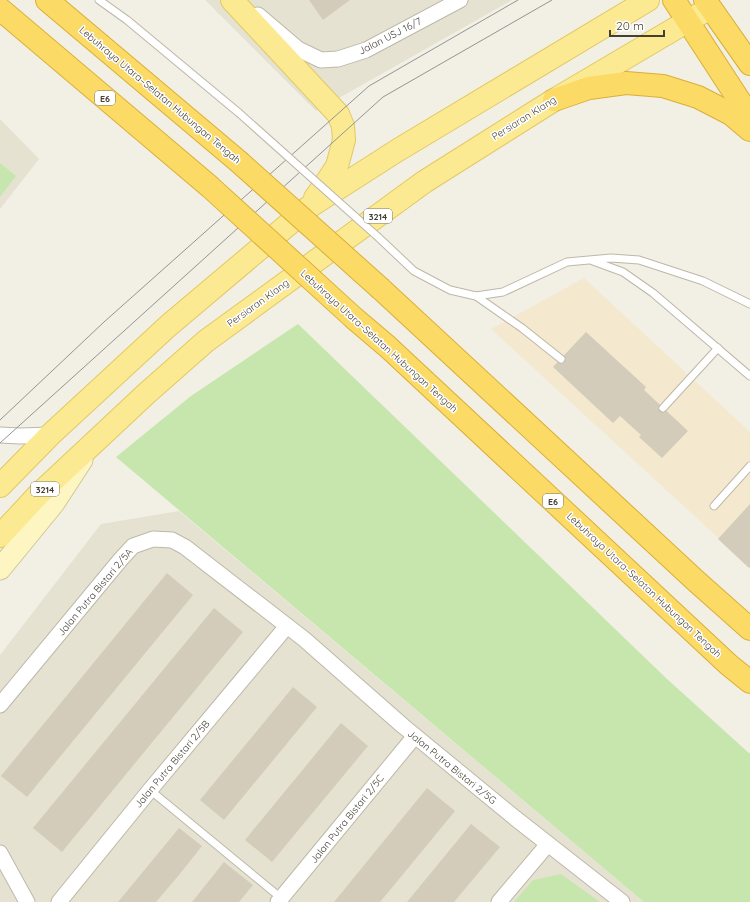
<svg xmlns="http://www.w3.org/2000/svg" width="750" height="902" font-family="Quicksand,sans-serif">
<rect width="100%" height="100%" fill="#f2efe4"/>
<!-- residential -->
<g fill="#e6e2d2">
<path d="M 205,0 L 512,0 L 316,111 Z"/>
<path d="M 0,119 L 39,159 L 0,209 Z"/>
<path d="M 179,511 L 644,902 L 0,902 L 0,655 L 101,524 Z"/>
</g>
<!-- commercial -->
<path fill="#f4e8cf" d="M 584,278 L 750,432 L 750,567 L 491,329 Z"/>
<!-- green -->
<g fill="#c6e6ad">
<path d="M 0,163 L 16,176 L 0,197 Z"/>
<path d="M 298,324 L 667,679 L 750,754 L 750,902 L 644,902 L 116,457 L 191,396 Z"/>
<path d="M 561,874 L 600,902 L 514,902 L 533,880 Z"/>
</g>
<!-- building -->
<g fill="#d3ccba">
<path d="M 309,0 L 350,0 L 323,20 Z"/>
<path d="M 586,332 L 646,387 L 644,390 L 688,431 L 662,458 L 639,437 L 641,435 L 620,416 L 613,423 L 553,367 Z"/>
<path d="M 750,504 L 750,567 L 749,568 L 718,539 Z"/>
<path d="M 167,573 L 193,595 L 27,797 L 1,776 Z"/>
<path d="M 214,608 L 243,632 L 62,852 L 33,828 Z"/>
<path d="M 293,687 L 317,707 L 224,820 L 200,800 Z"/>
<path d="M 341,723 L 368,746 L 272,862 L 245,840 Z"/>
<path d="M 427,788 L 455,811 L 395,884 L 380,902 L 334,902 Z"/>
<path d="M 471,824 L 500,847 L 454,902 L 407,902 Z"/>
<path d="M 179,828 L 202,846 L 179,875 L 156,902 L 118,902 Z"/>
<path d="M 224,862 L 253,885 L 239,902 L 192,902 Z"/>
</g>
<g fill="none" stroke-linecap="round" stroke-linejoin="round">
<!-- service casing -->
<g stroke="#bdb8a7" stroke-width="9">
<g id="service">
<path d="M 99,0 L 127,20 L 239,113"/>
<path d="M 378,237 L 414,271 L 450,290 L 476,296 L 503,292 L 567,262 L 611,258 L 639,260 L 703,281 L 750,304"/>
<path d="M 593,261 L 623,272 L 653,293 L 750,376"/>
<path d="M 476,296 L 522,328 L 561,359"/>
<path d="M 663,408 L 718,348"/>
<path d="M 714,506 L 750,466"/>
<path d="M 150,790 L 281,898"/>
</g>
</g>
<!-- minor casing -->
<g stroke="#bdb8a7" stroke-width="17">
<g id="minor">
<path d="M 258,15 L 298,49 L 321,60 L 338,59 L 366,50 L 460,0"/>
<path d="M 0,435 L 20,436 L 50,435"/>
<path d="M 0,705 L 121,559 L 133,546 L 153,539 L 172,540 L 185,547 L 304,639 L 403,726 L 515,818 L 622,902"/>
<path d="M 0,853 L 27,902"/>
<path d="M 59,902 L 150,790 L 287,626"/>
<path d="M 278,902 L 415,736"/>
<path d="M 499,902 L 548,844"/>
</g>
</g>
<!-- secondary casing -->
<g stroke="#d1c895" stroke-width="23">
<path id="secondary" d="M 0,569 L 54,503 L 82,460"/>
</g>
<!-- primary casing -->
<g stroke="#e1c963" stroke-width="24">
<g id="primary">
<path d="M 232,0 L 338,114 L 343,126 L 344,140 L 337,166 L 328,180 L 315,198"/>
<path d="M 0,486 L 50,435 L 168,326 L 309,207 L 398,150 L 648,0"/>
<path d="M 0,536 L 38,495 L 147,393 L 206,341 L 424,182 L 554,100 L 710,8"/>
</g>
</g>
<!-- motorway casing -->
<g stroke="#daaf36" stroke-width="24">
<g id="motorway">
<path d="M 47,0 L 238,161"/>
<path d="M 674,0 L 750,117"/>
<path d="M 705,0 L 750,64"/>
<path d="M 0,9 L 209,186"/>
<path d="M 554,100 L 589,88 L 626,83 L 663,86 L 698,97 L 731,114 L 750,130"/>
<path d="M 381,289 L 696,581 L 750,629"/>
<path d="M 355,319 L 388,347 L 729,665 L 750,682"/>
</g>
</g>
<!-- service -->
<use href="#service" stroke="#fff" stroke-width="7"/>
<!-- minor -->
<use href="#minor" stroke="#fff" stroke-width="15"/>
<!-- secondary -->
<use href="#secondary" stroke="#fdf6c3" stroke-width="21"/>
<!-- primary -->
<use href="#primary" stroke="#fcea93" stroke-width="22"/>
<!-- motorway -->
<use href="#motorway" stroke="#fbda66" stroke-width="22"/>
<!-- tram -->
<g stroke="#949494" stroke-width="1">
<path d="M 0,420 L 104,322 L 369,86 L 518,0"/>
<path d="M 0,443 L 383,97 L 552,0"/>
</g>
<!-- service-bridge casing -->
<g stroke="#bdb8a7" stroke-width="9" stroke-linecap="butt">
<path id="service-bridge" d="M 239,113 L 378,237"/>
</g>
<!-- motorway-bridge casing -->
<g stroke="#daaf36" stroke-width="24" stroke-linecap="butt">
<g id="motorway-bridge">
<path d="M 238,161 L 381,289"/>
<path d="M 209,186 L 355,319"/>
</g>
</g>
<!-- service-bridge -->
<use href="#service-bridge" stroke="#fff" stroke-width="7"/>
<!-- motorway-bridge -->
<use href="#motorway-bridge" stroke="#fbda66" stroke-width="22"/>
</g>
<g text-anchor="middle" dominant-baseline="central" stroke-width="3" stroke-linejoin="round" paint-order="stroke">
<!-- shield labels -->
<g fill="#fff" stroke="#7c7971" stroke-width="1">
<rect x="95" y="91" width="20" height="14" rx="3"/>
<rect x="364" y="209" width="28" height="14" rx="3"/>
<rect x="31" y="482" width="28" height="14" rx="3"/>
<rect x="543" y="494" width="20" height="14" rx="3"/>
</g>
<g font-size="9" font-weight="bold" fill="#443f34">
<text x="105" y="98">E6</text>
<text x="378" y="216">3214</text>
<text x="45" y="489">3214</text>
<text x="553" y="501">E6</text>
</g>
<!-- street labels -->
<g font-size="10" fill="#443f34" stroke="#fff">
<text transform="translate(390 36) rotate(-27)">Jalan USJ 16/7</text>
<text transform="translate(160 95) rotate(40)">Lebuhraya Utara–Selatan Hubungan Tengah</text>
<text transform="translate(524 118) rotate(-32)">Persiaran Klang</text>
<text transform="translate(258 303) rotate(-36)">Persiaran Klang</text>
<text transform="translate(379 341) rotate(42)">Lebuhraya Utara–Selatan Hubungan Tengah</text>
<text transform="translate(644 585) rotate(43)">Lebuhraya Utara–Selatan Hubungan Tengah</text>
<text transform="translate(95 592) rotate(-50)">Jalan Putra Bistari 2/5A</text>
<text transform="translate(172 764) rotate(-50)">Jalan Putra Bistari 2/5B</text>
<text transform="translate(452 767) rotate(39)">Jalan Putra Bistari 2/5G</text>
<text transform="translate(347 819) rotate(-51)">Jalan Putra Bistari 2/5C</text>
</g>
</g>
<!-- scale -->
<path d="M610 30v6h54v-6" fill="none" stroke="#443f34" stroke-width="2"/>
<text x="616" y="30" font-size="12" fill="#443f34" stroke="#ffffff" stroke-width="3" paint-order="stroke">20 m</text>
</svg>
